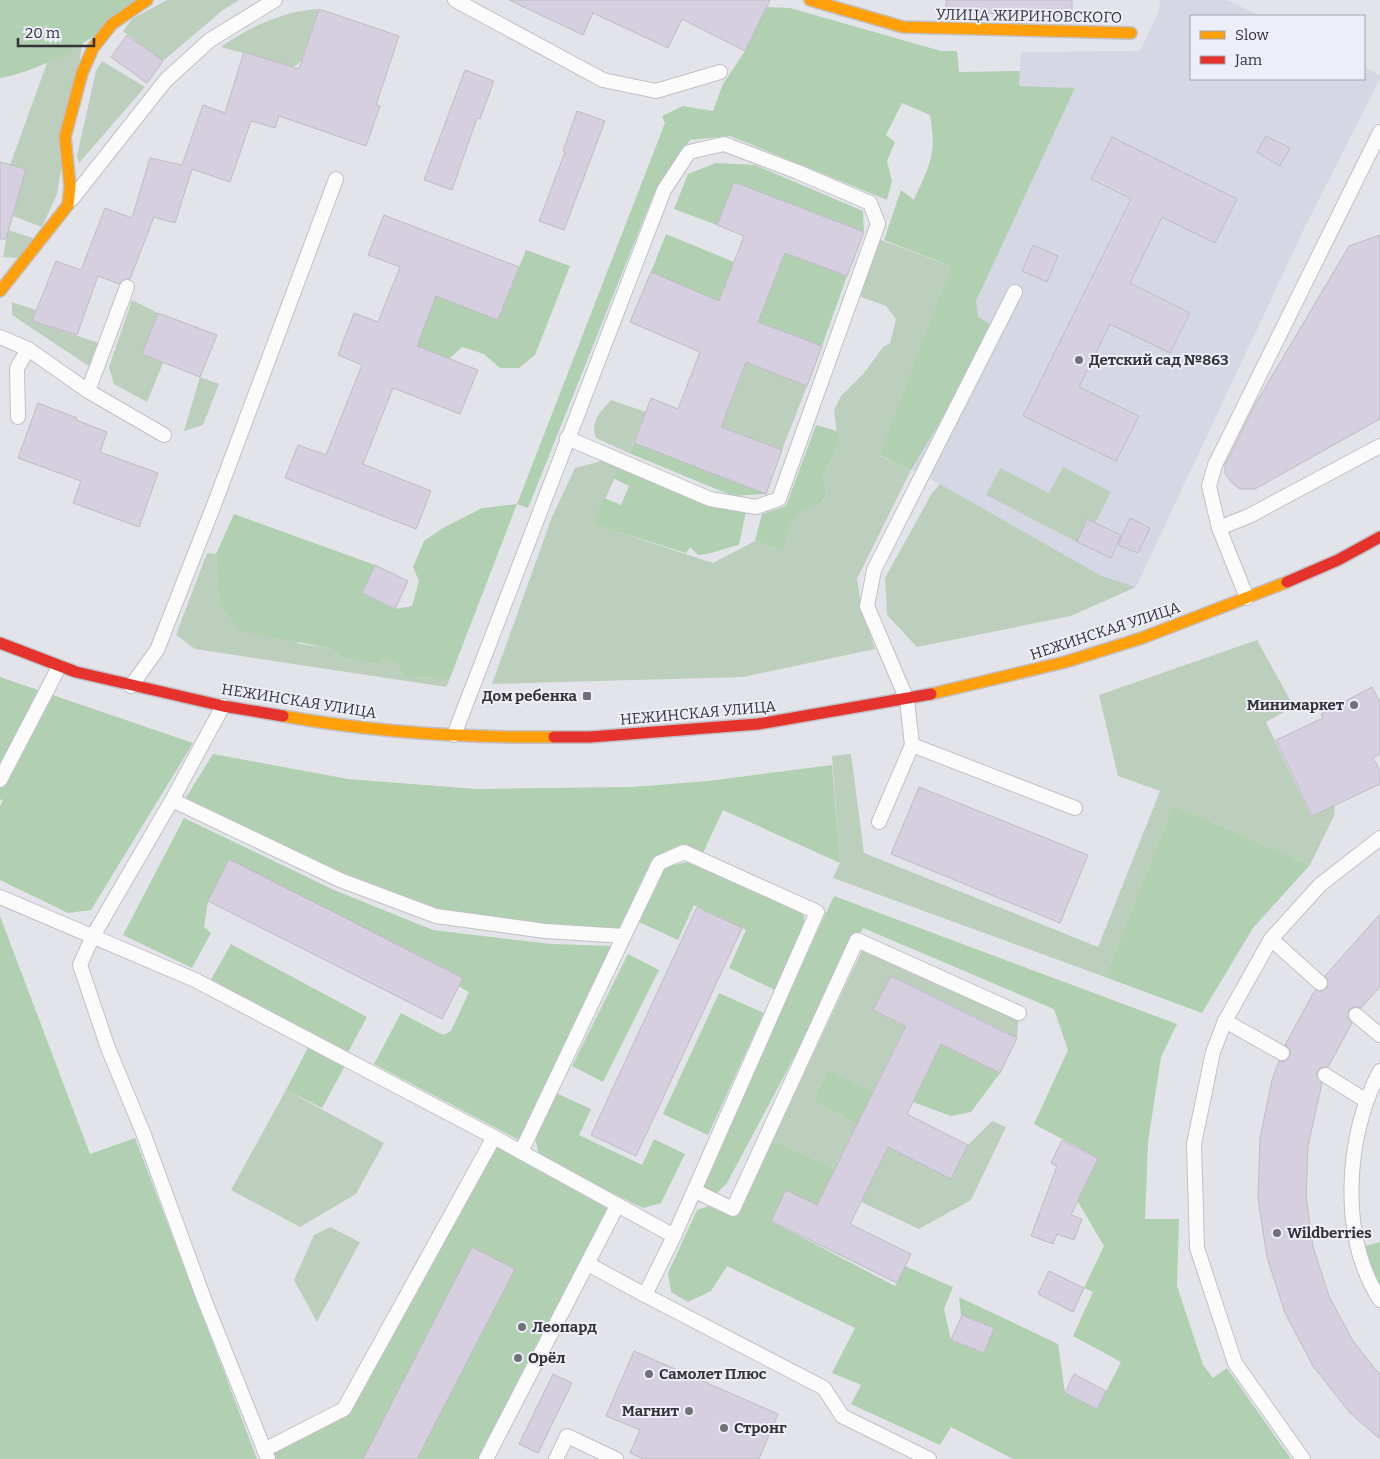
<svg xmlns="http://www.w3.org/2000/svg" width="1380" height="1459" font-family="Bitter,serif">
<rect width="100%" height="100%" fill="#e3e4ea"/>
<!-- built -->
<path fill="#d5d7e4" d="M 1160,0 L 1226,0 L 1261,16 L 1191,16 L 1191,79 L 1364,79 L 1364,67 L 1380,75 L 1380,79 L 1304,229 L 1136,587 L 1102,576 L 940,484 L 880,455 L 1019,86 L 1021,52 L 1140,51 L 1159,11 Z"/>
<!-- green -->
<g fill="#bccfbd">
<path d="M 167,0 L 239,0 L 223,10 L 163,61 L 123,31 L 132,19 Z"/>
<path d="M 319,9 L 301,61 L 294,67 L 221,47 C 247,28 286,10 319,9 Z"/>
<path d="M 83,41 L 57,194 L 42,227 L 13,216 L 25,170 L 10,165 L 47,63 Z"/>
<path d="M 102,61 L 145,87 L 79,163 L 77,156 L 96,71 Z"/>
<path d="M 8,230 L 33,238 L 18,258 L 3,257 Z"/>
<path d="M 873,237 L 951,266 L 881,456 L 911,470 L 857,579 L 861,605 L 875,649 L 743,677 L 492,684 L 552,517 L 575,468 L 598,462 L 618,471 L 594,524 L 713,563 L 755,541 L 783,551 C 792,519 789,514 823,502 L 827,491 L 823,478 L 838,445 L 834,410 L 841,396 L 864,373 L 883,347 L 890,343 L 896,319 L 886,306 L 853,294 Z"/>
<path d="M 132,300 L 158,313 L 142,354 L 163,363 L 147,402 L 114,384 L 109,367 Z"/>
<path d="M 12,302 L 36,310 L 32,321 L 105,345 L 95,370 L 12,315 Z"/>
<path d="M 746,362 L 807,386 L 782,450 L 721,427 Z"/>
<path d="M 200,377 L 219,384 L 203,425 L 184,431 Z"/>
<path d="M 611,400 L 646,412 L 629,453 L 596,438 C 590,422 600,412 611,400 Z"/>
<path d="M 1063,467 L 1111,492 L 1095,523 L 1087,519 L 1077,542 L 986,495 L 1000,468 L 1049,493 Z"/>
<path d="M 940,484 L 1102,576 L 1136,587 L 1071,616 L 917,647 L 887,615 L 885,578 L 932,493 Z"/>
<path d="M 207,553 L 216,554 L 219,603 L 300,644 L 329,648 L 344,658 L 375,664 L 384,659 L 397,664 L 404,677 L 450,678 L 446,687 L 195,649 L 176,635 Z"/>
<path d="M 1257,640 L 1294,707 L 1266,722 L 1311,816 L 1335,805 L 1334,816 L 1310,865 L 1173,805 L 1105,977 L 833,878 L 840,863 L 832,756 L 851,754 L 864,853 L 1098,947 L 1160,791 L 1118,776 L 1099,695 Z"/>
<path d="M 865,944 L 1019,1013 L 1017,1038 L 891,976 L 874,1010 L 922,1035 L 897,1043 L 873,1092 L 829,1070 L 813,1101 L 857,1124 L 835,1169 L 773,1140 Z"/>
<path d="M 286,1090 L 384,1143 L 356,1194 L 300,1227 L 231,1190 Z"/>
<path d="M 992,1121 L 1006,1127 L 971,1200 L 919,1229 L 861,1202 L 888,1147 L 951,1179 L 968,1145 Z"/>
<path d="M 330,1227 L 360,1242 L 317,1322 L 294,1280 L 314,1235 Z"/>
</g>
<!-- forest -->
<g fill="#b0d0b1">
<path d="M 0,0 L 149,0 C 104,29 53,69 0,78 Z"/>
<path d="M 766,7 L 790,8 L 941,51 L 957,51 L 959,72 L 1020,71 L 1019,86 L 1075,88 L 976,301 L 978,317 L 990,324 L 986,345 L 911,470 L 880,455 L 951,266 L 884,240 L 901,190 L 914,200 C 930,164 937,155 930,115 L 902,103 L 886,135 L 895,142 L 887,161 L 892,181 L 887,200 L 730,136 L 690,140 L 653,196 L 528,508 L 517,504 L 450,678 L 404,677 L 397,664 L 384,659 L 375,664 L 344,658 L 329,648 L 240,631 L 219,603 L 216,554 L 234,514 L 375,565 L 362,593 L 395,609 L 412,606 L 419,581 L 413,567 L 424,541 L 443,528 L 482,508 L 517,504 L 665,123 L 662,116 L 683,106 L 713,111 L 723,84 L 745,51 Z"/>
<path d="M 716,163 L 755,165 L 863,211 L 864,232 L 734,182 L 717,225 L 674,209 L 688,174 Z"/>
<path d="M 666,234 L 734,262 L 707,332 L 651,272 Z"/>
<path d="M 526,250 L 570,266 L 535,355 L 519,368 L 500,368 L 484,354 L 462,347 L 449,359 L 417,346 L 436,296 L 498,320 Z"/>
<path d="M 785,253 L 847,276 L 822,346 L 758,322 Z"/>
<path d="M 816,425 L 837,431 L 838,445 L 823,478 L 827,491 L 822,503 C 790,513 792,520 783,551 L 755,541 L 762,514 L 786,506 Z"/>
<path d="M 634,443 L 766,494 L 733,496 L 629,453 Z"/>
<path d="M 609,456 L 747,506 L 739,545 C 724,548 713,554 698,555 L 690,547 L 686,553 L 593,524 L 604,498 L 621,505 L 629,486 L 613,478 L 617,471 L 598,462 Z"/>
<path d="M 0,677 L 193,743 L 91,910 L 68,913 L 0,880 L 0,806 L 3,801 L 0,799 Z"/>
<path d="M 213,754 L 348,779 L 476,789 L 632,787 L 708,781 L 832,765 L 840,863 L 723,810 L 703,853 L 682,844 L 652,859 L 618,931 L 559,927 L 439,913 L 345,874 L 185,799 Z"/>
<path d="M 1173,805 L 1310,865 L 1253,928 L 1202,1013 L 1105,977 Z"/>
<path d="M 184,818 L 334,890 L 433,930 L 551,944 L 613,946 L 519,1140 L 374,1064 L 401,1013 L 443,1035 L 451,1031 L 469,992 L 229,860 L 208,901 L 204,927 L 211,933 L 192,968 L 123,935 Z"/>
<path d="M 687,862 L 803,912 L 805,928 L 775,990 L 729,968 L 746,930 L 694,905 L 678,940 L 639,922 L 665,867 Z"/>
<path d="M 834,896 L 1177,1024 L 1161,1057 L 1148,1142 L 1145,1219 L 1179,1219 L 1177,1286 L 1203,1365 L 1213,1378 L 1227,1368 L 1291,1459 L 1013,1459 L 951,1427 L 940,1445 L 851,1404 L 861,1385 L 832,1373 L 855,1328 L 727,1266 L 711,1291 L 688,1302 L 671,1292 L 668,1273 L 697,1210 L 715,1204 L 736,1213 L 773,1140 L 835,1169 L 827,1185 L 835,1214 L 786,1190 L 771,1221 L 895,1286 L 905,1266 L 953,1287 L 944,1309 L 951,1340 L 983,1353 L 994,1329 L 961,1315 L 959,1297 L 1058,1344 L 1065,1393 L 1097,1409 L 1121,1362 L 1073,1336 L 1093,1292 L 1084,1288 L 1104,1246 L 1074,1195 L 1087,1180 L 1098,1158 L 1034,1124 L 1068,1050 L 1054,1009 L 863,928 L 727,1183 L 711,1199 L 695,1191 Z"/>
<path d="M 0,916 L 90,1154 L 135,1138 L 257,1459 L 0,1459 Z"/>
<path d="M 231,944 L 367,1017 L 347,1054 L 209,983 Z"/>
<path d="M 628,954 L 659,970 L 603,1082 L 572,1066 Z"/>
<path d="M 719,993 L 764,1013 L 708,1135 L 663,1114 Z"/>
<path d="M 312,1040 L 348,1060 L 322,1108 L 286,1090 Z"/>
<path d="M 941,1044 L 1000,1073 L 971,1112 L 951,1116 L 913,1102 Z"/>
<path d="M 829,1070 L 873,1092 L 857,1124 L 813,1101 Z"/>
<path d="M 556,1093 L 591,1109 L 579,1135 L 642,1165 L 654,1139 L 685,1154 L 661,1203 L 643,1208 L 539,1157 L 535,1136 Z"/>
<path d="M 494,1137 L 617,1206 L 487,1459 L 268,1459 L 264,1450 L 344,1409 Z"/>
<path d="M 1380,1242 L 1380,1300 L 1358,1248 Z"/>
</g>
<!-- building -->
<g fill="#d6cfdf" stroke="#bdbcc1">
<path d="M 509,0 L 770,0 L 745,51 L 682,19 L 668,48 L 593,13 L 583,35 Z"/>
<path d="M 946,0 L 1072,0 L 1072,16 L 946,12 Z"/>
<path d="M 319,9 L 399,36 L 376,105 L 380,106 L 366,146 L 279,116 L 275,128 L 251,121 L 230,182 L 192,169 L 175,223 L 154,217 L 130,279 L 125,279 L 119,284 L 98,276 L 77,335 L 32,321 L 56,261 L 81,270 L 105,208 L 132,218 L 150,158 L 182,165 L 203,105 L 225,113 L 244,52 L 299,69 Z"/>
<path d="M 127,35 L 163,61 L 147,83 L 111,57 Z"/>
<path d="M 465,70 L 494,81 L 480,119 L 477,118 L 452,190 L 424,180 Z"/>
<path d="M 577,111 L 605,121 L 564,230 L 539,221 L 565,152 L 563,151 Z"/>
<path d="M 1266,136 L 1290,148 L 1280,166 L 1257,152 Z"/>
<path d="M 1112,137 L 1237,199 L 1215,243 L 1162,217 L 1130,283 L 1190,313 L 1170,353 L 1110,324 L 1079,387 L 1139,416 L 1116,461 L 1023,416 L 1131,199 L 1091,179 Z"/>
<path d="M 0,162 L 26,169 L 6,239 L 0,239 Z"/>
<path d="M 734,182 L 864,232 L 847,276 L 785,253 L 758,322 L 822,346 L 807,386 L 746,362 L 721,427 L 782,450 L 766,494 L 634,443 L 651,398 L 678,409 L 700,352 L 630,322 L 651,272 L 719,301 L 744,236 L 717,225 Z"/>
<path d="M 384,215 L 519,267 L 498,320 L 436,296 L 417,346 L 478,370 L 460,414 L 393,388 L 363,464 L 431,491 L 416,529 L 285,478 L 298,445 L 326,455 L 362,365 L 338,355 L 354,313 L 378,322 L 400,267 L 368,255 Z"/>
<path d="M 1380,235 L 1380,419 L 1255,489 L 1240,489 L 1231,482 L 1225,473 L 1225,465 L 1256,403 L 1349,246 Z"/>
<path d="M 1033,245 L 1058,256 L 1047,282 L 1022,271 Z"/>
<path d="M 158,313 L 217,335 L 200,377 L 142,354 Z"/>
<path d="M 38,403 L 77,418 L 76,420 L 107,432 L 100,452 L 158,473 L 139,527 L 73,503 L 81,481 L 18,458 Z"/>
<path d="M 1130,518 L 1150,528 L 1138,553 L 1118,545 Z"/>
<path d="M 1087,519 L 1121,535 L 1111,558 L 1077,542 Z"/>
<path d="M 375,565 L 408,581 L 395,609 L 362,593 Z"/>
<path d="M 1372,687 L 1380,702 L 1380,754 L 1373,758 L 1380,771 L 1380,784 L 1312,816 L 1276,740 L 1323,718 L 1321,714 Z"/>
<path d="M 919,787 L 1088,855 L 1060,923 L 891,854 Z"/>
<path d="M 229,859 L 463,978 L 442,1019 L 208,901 Z"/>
<path d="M 697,907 L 742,928 L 636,1156 L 591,1135 Z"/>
<path d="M 1380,914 L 1380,987 L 1361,1008 L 1353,1007 L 1349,1010 L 1348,1018 L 1352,1023 L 1328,1067 L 1320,1068 L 1316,1074 L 1322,1083 L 1308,1146 L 1306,1196 L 1313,1247 L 1329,1296 L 1353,1341 L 1380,1375 L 1380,1439 L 1350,1413 L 1313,1366 L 1285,1313 L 1267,1257 L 1258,1198 L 1260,1138 L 1272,1080 L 1279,1061 L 1286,1061 L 1290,1057 L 1290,1049 L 1285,1045 L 1315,990 L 1322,991 L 1327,988 L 1328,981 L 1325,976 Z"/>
<path d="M 891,976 L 1017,1038 L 1000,1073 L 941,1044 L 907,1114 L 968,1145 L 951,1179 L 888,1147 L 850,1224 L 911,1254 L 897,1283 L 771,1221 L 786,1190 L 817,1205 L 906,1026 L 873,1010 Z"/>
<path d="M 1062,1140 L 1098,1158 L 1071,1215 L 1082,1219 L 1074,1240 L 1057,1234 L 1053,1244 L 1031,1236 L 1057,1166 L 1051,1163 Z"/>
<path d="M 472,1247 L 515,1269 L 417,1459 L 363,1459 Z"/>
<path d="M 1049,1271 L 1084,1288 L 1073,1312 L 1038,1294 Z"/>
<path d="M 962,1315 L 994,1328 L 984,1353 L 951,1340 Z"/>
<path d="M 634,1351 L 778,1414 L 759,1459 L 643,1459 L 630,1453 L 640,1430 L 606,1416 Z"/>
<path d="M 553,1374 L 572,1383 L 538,1453 L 519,1444 Z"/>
<path d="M 1074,1374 L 1106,1391 L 1097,1409 L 1065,1393 Z"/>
</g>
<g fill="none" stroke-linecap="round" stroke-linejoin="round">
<!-- lane casing -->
<g stroke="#c0c0c5" stroke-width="16">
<g id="lane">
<path d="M 455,0 L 603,80 L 656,91 L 720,72"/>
<path d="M 72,199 L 166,80 L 210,40 L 275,0"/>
<path d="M 0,337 L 28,349 L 88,391 L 164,435"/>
<path d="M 88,391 L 127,287"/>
<path d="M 18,417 L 17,368 L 28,349"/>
<path d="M 1219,528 L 1249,516 L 1380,446"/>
<path d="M 1247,598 L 1219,528 L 1209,486 L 1215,465 L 1380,132"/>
<path d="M 131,686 L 157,650 L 214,505 L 336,179"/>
<path d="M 223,706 L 172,800 L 93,936 L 80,965 L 108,1048 L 144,1135 L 204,1299 L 268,1459"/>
<path d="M 454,735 L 664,190 L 689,152 L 724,144 L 798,172 L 870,203 L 878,224 L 779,499 L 756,507 L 710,499 L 567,438"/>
<path d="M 912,745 L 1075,808"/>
<path d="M 0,780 L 59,667"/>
<path d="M 172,800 L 340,880 L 436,916 L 545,931 L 624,936 L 659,863 L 684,852 L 817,912 L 674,1236"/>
<path d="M 879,822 L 912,745 L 907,700 L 867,606 L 874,570 L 1015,292"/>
<path d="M 0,897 L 195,980 L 494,1137 L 674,1236 L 645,1295 L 824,1388 L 842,1416 L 929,1459"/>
<path d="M 1271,939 L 1320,983"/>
<path d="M 1356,1015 L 1380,1035"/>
<path d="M 1225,1021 L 1282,1053"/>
<path d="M 1380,1071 C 1345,1136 1339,1236 1380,1300"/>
<path d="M 1325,1075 L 1365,1100"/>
<path d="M 521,1152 L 624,936"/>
<path d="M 695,1191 L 733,1209 L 857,940 L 1019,1013"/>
<path d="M 588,1264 L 645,1295"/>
<path d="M 264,1450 L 344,1409 L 494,1137"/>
<path d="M 486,1459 L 617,1206"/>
<path d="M 556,1459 L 567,1436 L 616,1459"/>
<path d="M 1303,1459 L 1235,1363 L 1197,1248 L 1194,1144 L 1213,1052 L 1225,1021 L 1271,939 L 1320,885 L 1380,838"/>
</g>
</g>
<!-- slow casing -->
<g stroke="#c0c0c5" stroke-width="14">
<g id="slow">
<path d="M 810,0 L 903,27 L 1131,33"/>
<path d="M 0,291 L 68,205 L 70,186 L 65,137 L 82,73 L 93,48 L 112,24 L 147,0"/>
<path d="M 931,694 L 1065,662 L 1142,638 L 1287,582"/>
<path d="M 283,716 C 373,732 464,738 554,737"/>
</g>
</g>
<!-- jam casing -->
<g stroke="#c0c0c5" stroke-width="14">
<g id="jam">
<path d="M 1287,582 L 1338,560 L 1380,537"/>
<path d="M 0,643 L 76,672 L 223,706 L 283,716"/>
<path d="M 554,737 L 590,737 L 758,724 L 931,694"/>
</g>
</g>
<!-- lane -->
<use href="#lane" stroke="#fbfbfc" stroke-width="14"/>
<!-- slow -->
<use href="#slow" stroke="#ff9f0a" stroke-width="11"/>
<!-- jam -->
<use href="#jam" stroke="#e5322d" stroke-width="11"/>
</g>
<!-- markers -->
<g fill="#707076" stroke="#edeefa" stroke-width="2">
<circle cx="1079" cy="360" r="5"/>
<rect x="582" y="691" width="10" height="10" rx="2.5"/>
<circle cx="1354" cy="705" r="5"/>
<circle cx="1277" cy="1233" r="5"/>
<circle cx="522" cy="1327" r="5"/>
<circle cx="518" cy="1358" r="5"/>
<circle cx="649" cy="1374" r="5"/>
<circle cx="689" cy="1411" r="5"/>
<circle cx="724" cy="1428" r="5"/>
</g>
<g text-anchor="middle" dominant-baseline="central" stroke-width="4" stroke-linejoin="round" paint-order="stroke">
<!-- street labels -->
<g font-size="15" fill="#323237" stroke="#edeefa">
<text transform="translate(1029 16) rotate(1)">УЛИЦА ЖИРИНОВСКОГО</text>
<text transform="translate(1105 631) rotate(-18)">НЕЖИНСКАЯ УЛИЦА</text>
<text transform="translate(299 701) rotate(9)">НЕЖИНСКАЯ УЛИЦА</text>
<text transform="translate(698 713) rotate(-5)">НЕЖИНСКАЯ УЛИЦА</text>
</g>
<!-- poi labels -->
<g font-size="15" font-weight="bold" fill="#323237" stroke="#edeefa" text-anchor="start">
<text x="1089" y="360">Детский сад №863</text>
<text x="577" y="696" text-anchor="end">Дом ребенка</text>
<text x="1344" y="705" text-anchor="end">Минимаркет</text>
<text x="1287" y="1233">Wildberries</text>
<text x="532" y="1327">Леопард</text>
<text x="528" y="1358">Орёл</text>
<text x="659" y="1374">Самолет Плюс</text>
<text x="679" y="1411" text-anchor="end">Магнит</text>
<text x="734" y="1428">Стронг</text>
</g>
</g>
<!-- legend -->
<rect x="1190" y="15" width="175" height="65" fill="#edeefa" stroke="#a2a3ac"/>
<rect x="1200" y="31" width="25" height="8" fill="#ff9f0a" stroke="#a2a3ac"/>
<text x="1235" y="40" font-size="15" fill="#323237">Slow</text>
<rect x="1200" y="56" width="25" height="8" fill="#e5322d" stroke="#a2a3ac"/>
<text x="1235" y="65" font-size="15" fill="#323237">Jam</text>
<!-- scale -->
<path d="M18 38v8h76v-8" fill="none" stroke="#323237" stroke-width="2.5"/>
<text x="25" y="38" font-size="15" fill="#323237" stroke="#edeefa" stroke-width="4" paint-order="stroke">20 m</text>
</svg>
